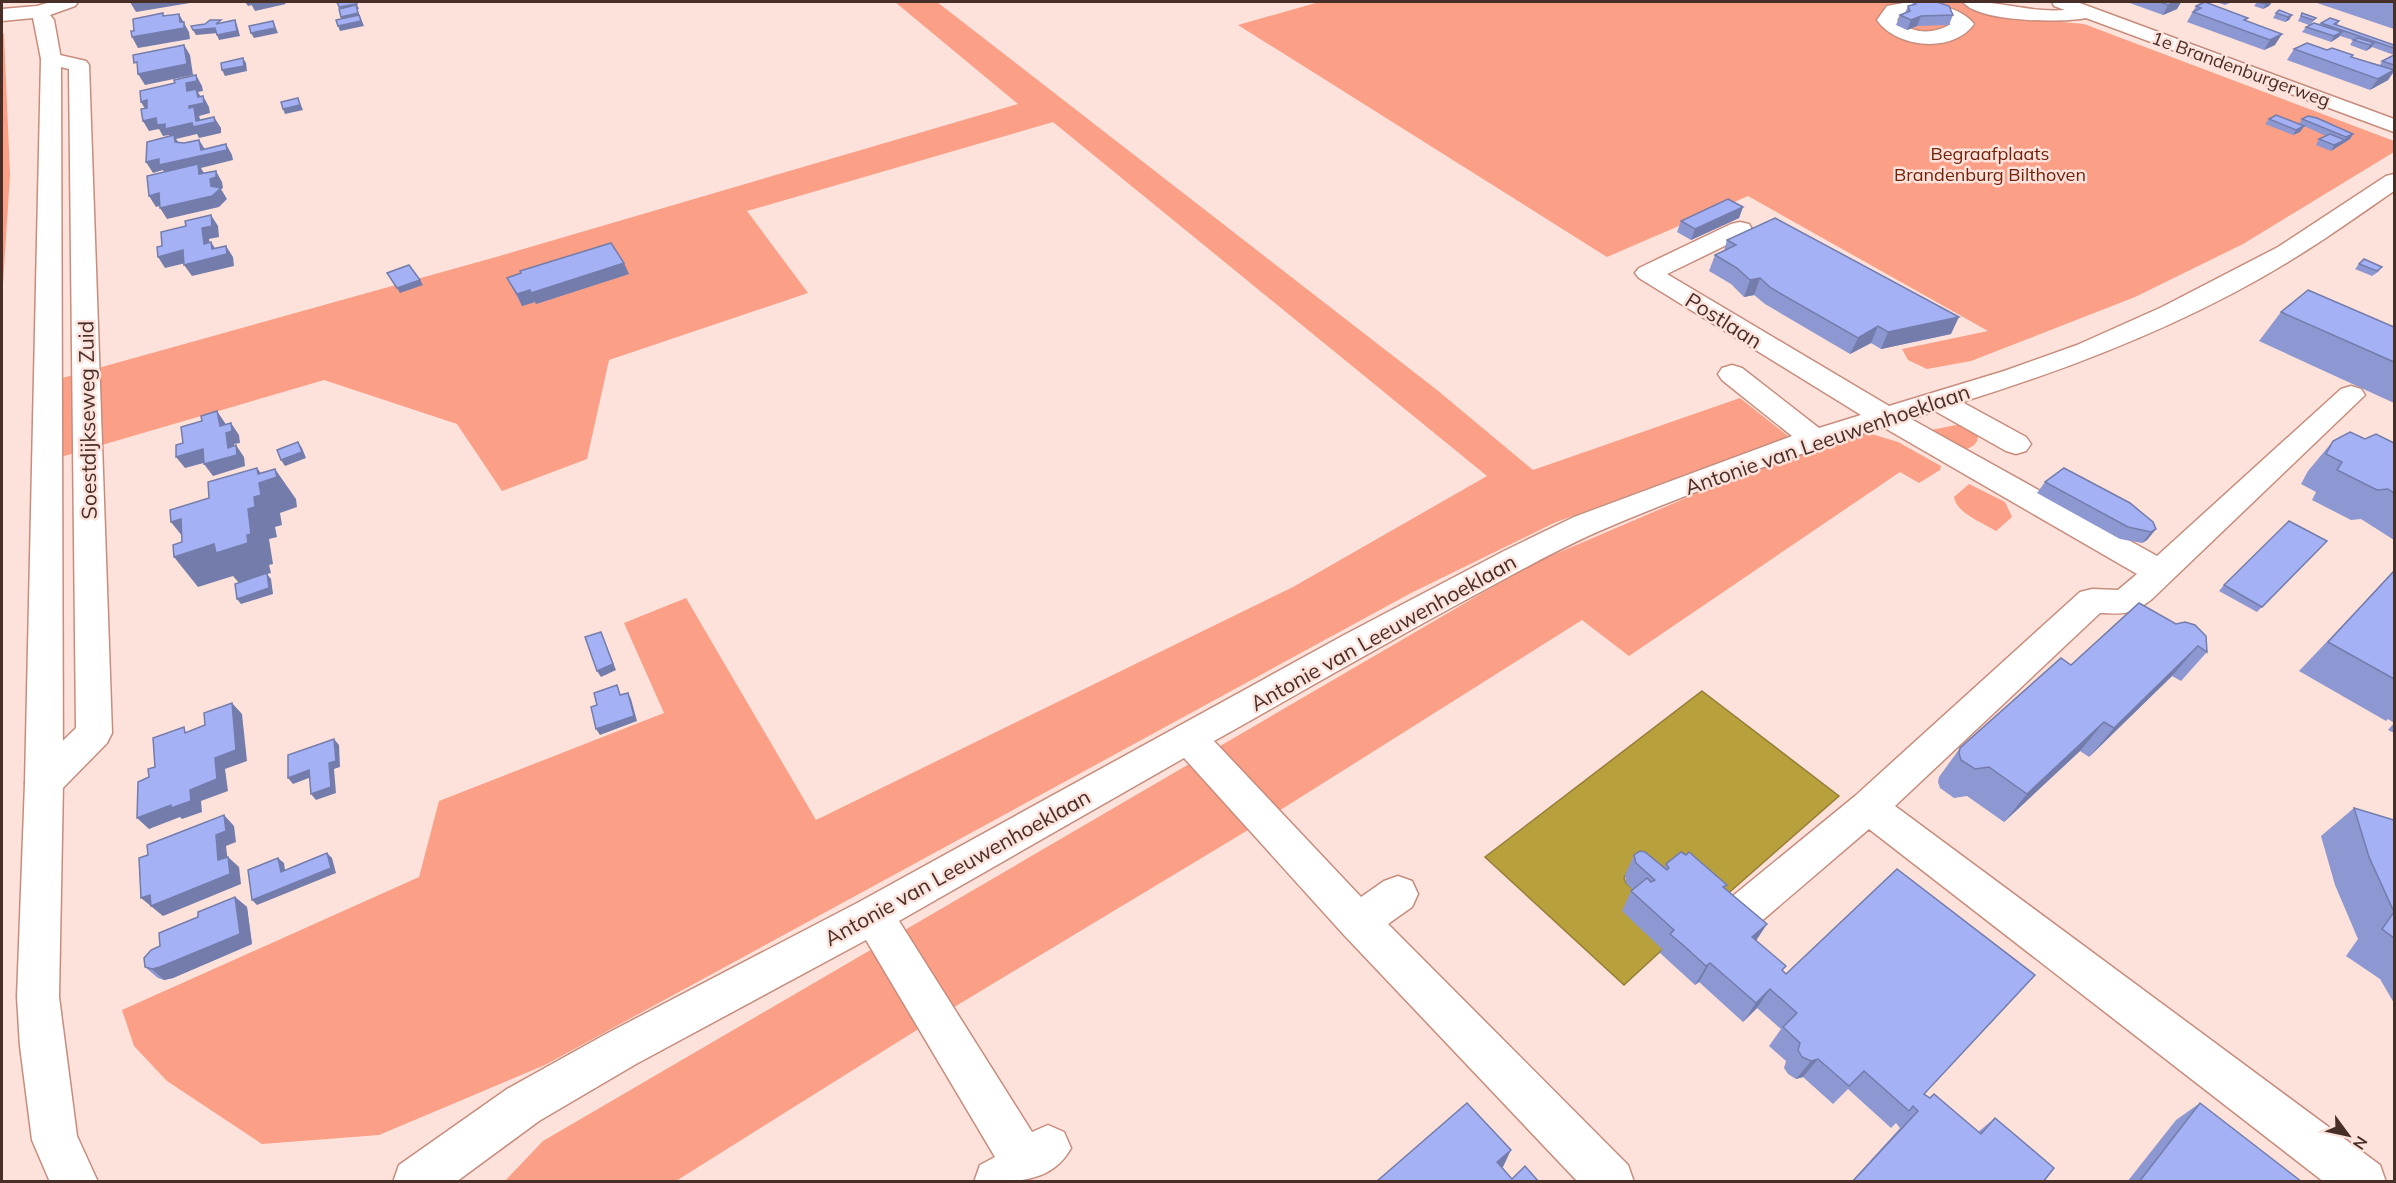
<svg xmlns="http://www.w3.org/2000/svg" width="2396" height="1183" font-family="Mulish,sans-serif">
<rect width="100%" height="100%" fill="#fde2db"/>
<!-- green -->
<g fill="#fb9f86">
<path d="M 895,2 L 937,2 L 1437,390 L 1533,470 L 1740,398 L 1788,436 L 1554,523 L 1411,593 L 545,1065 L 379,1135 L 262,1144 L 167,1081 L 134,1046 L 122,1010 L 419,877 L 439,801 L 664,713 L 624,623 L 686,598 L 816,820 L 1293,587 L 1487,476 L 1053,122 L 747,211 L 808,293 L 609,360 L 587,459 L 502,491 L 457,424 L 324,380 L 47,461 L 48,382 L 496,257 L 1018,104 Z"/>
<path d="M 1319,2 L 1964,2 L 2019,18 L 2084,24 L 2394,141 L 2394,152 L 2243,244 L 2135,297 L 1971,361 L 1927,369 L 1908,360 L 1902,349 L 1988,331 L 1748,196 L 1607,257 L 1238,25 Z"/>
<path d="M 2,32 L 4,34 L 10,175 L 2,299 Z"/>
<path d="M 1961,424 L 1974,431 L 1978,437 C 1977,445 1971,448 1963,450 L 1926,431 Z"/>
<path d="M 1865,432 L 1898,442 L 1941,466 L 1940,470 L 1919,483 L 1900,472 L 1629,656 L 1582,620 L 1263,821 L 936,1018 L 676,1181 L 504,1182 L 543,1141 L 1532,564 L 1707,489 Z"/>
<path d="M 1969,484 L 2005,502 L 2012,517 L 1996,531 C 1982,522 1957,514 1954,497 Z"/>
</g>
<!-- water -->
<path fill="#b8a03c" stroke="#967e36" stroke-width="1.5" d="M 1702,691 L 1839,796 L 1715,905 L 1627,873 L 1624,878 L 1626,883 L 1645,900 L 1663,949 L 1624,985 L 1485,857 Z"/>
<g fill="none" stroke-linecap="round" stroke-linejoin="round">
<!-- minor casing -->
<g stroke="#c88c7c" stroke-width="3">
<g id="minor">
<path d="M 1909,2 C 1929,2 1962,7 1974,24 C 1953,54 1896,48 1877,20 L 1887,6 ZM 1911,13 L 1932,15 L 1951,24 C 1933,35 1912,34 1897,20 L 1900,15 Z"/>
<path d="M 1963,2 C 1997,0 2030,13 2065,10 L 2054,6 L 2052,2 L 2077,2 L 2394,119 L 2394,132 L 2086,18 C 2062,23 1978,22 1963,2 Z"/>
<path d="M 51,53 L 86,61 L 89,65 L 112,733 L 107,743 L 57,794 L 44,799 L 31,794 L 25,783 L 31,772 L 76,728 L 69,69 L 44,63 L 41,59 L 44,55 Z"/>
<path d="M 2394,174 L 2394,191 C 2362,213 2330,236 2296,257 C 2193,321 2078,366 1962,402 L 2026,437 L 2031,444 L 2026,451 L 2016,454 L 2006,451 L 1935,411 L 1911,419 L 2157,556 L 2341,389 L 2351,386 L 2361,389 L 2365,395 L 2152,599 C 2132,615 2125,614 2100,613 L 1895,806 L 2380,1165 L 2386,1182 L 2324,1182 L 1869,829 L 1751,930 L 1737,935 L 1723,930 L 1717,917 L 1723,904 L 1855,796 L 2080,592 L 2092,589 L 2118,590 L 2137,574 L 1883,427 C 1786,458 1690,492 1597,532 C 1550,553 1505,579 1460,603 C 1377,648 1296,695 1214,741 L 1361,897 L 1384,881 L 1398,876 L 1412,881 L 1418,894 L 1412,907 L 1388,924 L 1628,1165 L 1634,1182 L 1578,1182 L 1344,935 L 1184,758 L 899,921 L 1032,1132 L 1048,1125 L 1064,1132 L 1071,1148 C 1052,1183 1016,1182 974,1182 L 980,1165 L 995,1157 L 866,940 L 636,1064 L 539,1121 L 456,1182 L 393,1182 L 399,1165 L 507,1089 L 606,1034 L 859,902 L 1344,635 L 1504,551 L 1574,517 L 1792,436 L 1722,380 L 1718,374 L 1722,368 L 1732,365 L 1742,368 L 1819,428 L 1861,415 L 1639,278 L 1635,273 L 1639,268 L 1731,224 L 1740,222 L 1749,224 L 1752,229 L 1749,234 L 1667,274 L 1889,406 L 2004,371 L 2077,345 L 2162,307 L 2278,247 L 2386,176 Z"/>
</g>
</g>
<!-- major casing -->
<g stroke="#c88c7c" stroke-width="3">
<path id="major" d="M 51,2 L 78,2 L 75,6 L 50,15 L 54,20 L 61,59 L 63,783 L 59,997 L 77,1136 L 98,1182 L 50,1182 L 32,1140 L 20,1046 L 17,997 L 25,783 L 41,59 L 33,18 L 2,21 L 2,9 L 37,6 Z"/>
</g>
<!-- minor -->
<use href="#minor" fill="#fff" fill-rule="evenodd"/>
<!-- major -->
<use href="#major" fill="#fff" fill-rule="evenodd"/>
</g>
<!-- wall -->
<g fill="#8d98d2">
<path d="M 1913,2 L 1937,2 L 1953,15 L 1949,25 L 1917,26 L 1907,30 L 1896,25 L 1900,15 L 1905,13 L 1908,6 L 1912,5 Z"/>
<path d="M 2127,2 L 2181,2 L 2177,9 L 2163,15 Z"/>
<path d="M 2195,2 L 2211,2 L 2208,3 L 2246,21 L 2275,45 L 2264,50 L 2187,22 L 2196,6 L 2201,4 Z"/>
<path d="M 2216,2 L 2232,2 L 2225,5 Z"/>
<path d="M 2257,2 L 2272,2 L 2269,6 L 2263,9 L 2254,6 Z"/>
<path d="M 2314,2 L 2394,2 L 2394,29 Z"/>
<path d="M 2276,13 L 2292,15 L 2289,20 L 2285,22 L 2273,18 Z"/>
<path d="M 2302,13 L 2316,18 L 2311,24 L 2320,25 L 2321,23 L 2339,21 L 2337,25 L 2394,45 L 2394,55 L 2372,47 L 2366,51 L 2350,45 L 2353,40 L 2340,36 L 2331,42 L 2302,32 L 2306,27 L 2309,25 L 2298,21 Z"/>
<path d="M 2294,49 L 2327,50 L 2380,65 L 2382,61 L 2394,55 L 2394,72 L 2388,80 L 2370,90 L 2287,60 Z"/>
<path d="M 2269,119 L 2299,124 L 2302,119 L 2353,134 L 2350,139 L 2331,151 L 2316,145 L 2319,139 L 2326,136 L 2304,126 L 2300,132 L 2293,135 L 2265,124 Z"/>
<path d="M 1743,207 L 1739,218 L 1691,240 L 1677,232 L 1681,221 Z"/>
<path d="M 1727,240 L 1951,334 L 1881,349 L 1871,343 L 1850,354 L 1765,304 L 1754,295 L 1744,297 L 1731,284 L 1709,271 L 1715,255 L 1724,251 Z"/>
<path d="M 2359,264 L 2382,267 L 2378,272 L 2372,276 L 2355,269 Z"/>
<path d="M 629,274 L 536,304 L 535,302 L 522,306 L 507,278 Z"/>
<path d="M 2281,312 L 2394,327 L 2394,403 L 2259,341 Z"/>
<path d="M 2365,439 L 2394,443 L 2394,540 L 2361,519 L 2351,520 L 2312,500 L 2316,492 L 2301,484 L 2308,471 L 2333,441 Z"/>
<path d="M 2045,482 L 2156,529 L 2147,540 L 2142,543 L 2120,539 L 2037,493 Z"/>
<path d="M 2321,547 L 2257,612 L 2219,591 L 2224,585 Z"/>
<path d="M 2394,571 L 2394,733 L 2388,730 L 2394,723 L 2388,719 L 2386,721 L 2299,671 Z"/>
<path d="M 2139,603 L 2207,652 L 2181,681 L 2172,676 L 2089,757 L 2080,751 L 2004,822 L 1967,796 L 1954,798 L 1940,788 L 1938,782 L 1939,777 L 1960,748 L 2071,665 Z"/>
<path d="M 2354,808 L 2394,820 L 2394,1003 L 2380,979 L 2346,956 L 2358,939 L 2335,885 L 2321,836 Z"/>
<path d="M 1634,855 L 1664,868 L 1666,864 L 1727,885 L 1725,888 L 1767,924 L 1756,941 L 1782,971 L 1929,1098 L 1934,1094 L 1978,1132 L 1995,1118 L 2043,1182 L 1851,1182 L 1900,1128 L 1896,1123 L 1891,1128 L 1848,1089 L 1833,1104 L 1803,1077 L 1796,1079 L 1788,1074 L 1784,1068 L 1786,1061 L 1769,1046 L 1781,1029 L 1757,1008 L 1743,1022 L 1699,982 L 1695,985 L 1660,953 L 1662,949 L 1622,911 L 1631,891 L 1633,890 L 1626,883 L 1625,875 Z"/>
<path d="M 235,897 L 247,907 L 252,944 L 173,978 L 164,980 L 158,978 L 145,967 L 160,946 L 198,917 Z"/>
<path d="M 2200,1103 L 2302,1182 L 2127,1182 L 2176,1120 Z"/>
</g>
<!-- shaded-wall -->
<g fill="#737cab">
<path d="M 130,2 L 196,2 L 136,12 Z"/>
<path d="M 245,2 L 250,2 L 252,5 L 248,6 Z"/>
<path d="M 250,2 L 284,2 L 286,4 L 255,11 Z"/>
<path d="M 356,2 L 359,9 L 357,9 L 364,26 L 340,31 L 338,26 L 344,22 L 341,17 L 342,12 L 339,7 Z"/>
<path d="M 2176,2 L 2181,2 L 2177,9 L 2163,15 L 2168,5 Z"/>
<path d="M 2271,2 L 2272,2 L 2269,6 L 2263,9 L 2266,4 Z"/>
<path d="M 179,14 L 189,32 L 190,39 L 138,48 L 132,37 L 180,22 Z"/>
<path d="M 2292,15 L 2289,20 L 2285,22 L 2288,17 Z"/>
<path d="M 1921,16 L 1917,26 L 1907,30 L 1911,20 Z"/>
<path d="M 235,20 L 237,25 L 240,36 L 219,40 L 217,35 Z"/>
<path d="M 273,21 L 278,33 L 254,38 L 251,33 Z"/>
<path d="M 215,28 L 218,33 L 196,35 L 193,30 Z"/>
<path d="M 2342,32 L 2339,37 L 2331,42 L 2334,36 Z"/>
<path d="M 2282,34 L 2275,45 L 2264,50 L 2270,40 Z"/>
<path d="M 2374,43 L 2371,48 L 2366,51 L 2370,45 Z"/>
<path d="M 184,45 L 190,55 L 193,75 L 145,85 L 138,74 Z"/>
<path d="M 243,58 L 246,63 L 247,71 L 225,76 L 222,70 Z"/>
<path d="M 2394,70 L 2388,80 L 2370,90 L 2378,79 Z"/>
<path d="M 196,75 L 202,86 L 203,91 L 198,92 L 202,99 L 203,96 L 209,107 L 210,113 L 199,116 L 202,125 L 214,117 L 221,128 L 221,133 L 199,138 L 197,134 L 176,139 L 181,146 L 172,140 L 169,135 L 163,136 L 159,129 L 149,131 L 143,121 L 189,108 L 186,83 Z"/>
<path d="M 298,98 L 303,110 L 285,114 L 283,109 Z"/>
<path d="M 147,100 L 147,112 L 141,102 Z"/>
<path d="M 2304,126 L 2300,132 L 2293,135 L 2296,130 Z"/>
<path d="M 2353,134 L 2350,139 L 2331,151 L 2334,145 Z"/>
<path d="M 199,140 L 206,151 L 226,144 L 232,155 L 233,160 L 201,168 L 205,175 L 199,174 L 166,176 L 163,170 L 153,173 L 146,162 L 201,150 Z"/>
<path d="M 216,171 L 222,182 L 223,188 L 221,189 L 227,199 L 219,207 L 167,219 L 160,208 L 211,186 L 210,179 Z"/>
<path d="M 159,193 L 166,204 L 156,207 L 149,196 Z"/>
<path d="M 1743,207 L 1739,218 L 1691,240 L 1695,229 Z"/>
<path d="M 211,215 L 218,226 L 219,237 L 209,239 L 211,255 L 204,244 L 202,228 Z"/>
<path d="M 211,242 L 218,253 L 226,246 L 233,257 L 234,266 L 192,276 L 184,265 L 212,249 Z"/>
<path d="M 183,250 L 190,262 L 165,268 L 158,257 Z"/>
<path d="M 624,263 L 629,274 L 536,304 L 531,293 Z"/>
<path d="M 1760,278 L 1754,295 L 1744,297 L 1750,280 Z"/>
<path d="M 420,280 L 423,285 L 400,293 L 397,288 Z"/>
<path d="M 530,290 L 535,302 L 522,306 L 517,294 Z"/>
<path d="M 1959,317 L 1951,334 L 1881,349 L 1888,332 Z"/>
<path d="M 1878,326 L 1871,343 L 1850,354 L 1858,338 Z"/>
<path d="M 217,411 L 225,423 L 227,433 L 231,423 L 239,435 L 240,443 L 234,444 L 236,455 L 236,445 L 244,457 L 245,466 L 213,476 L 204,464 L 228,448 L 220,426 Z"/>
<path d="M 298,442 L 302,448 L 306,458 L 285,466 L 281,460 Z"/>
<path d="M 203,449 L 211,461 L 185,468 L 176,457 Z"/>
<path d="M 257,468 L 266,480 L 275,469 L 296,499 L 297,507 L 280,513 L 282,525 L 275,527 L 277,537 L 269,539 L 273,564 L 269,565 L 271,573 L 267,574 L 271,579 L 273,594 L 241,604 L 237,599 L 239,583 L 233,576 L 198,587 L 174,557 L 194,551 L 171,522 L 181,519 L 231,512 L 258,474 Z"/>
<path d="M 2156,529 L 2147,540 L 2142,543 L 2151,532 Z"/>
<path d="M 601,632 L 616,670 L 601,677 L 597,671 Z"/>
<path d="M 2198,646 L 2172,676 L 2089,757 L 2114,728 Z"/>
<path d="M 628,693 L 631,699 L 637,721 L 600,735 L 596,729 Z"/>
<path d="M 232,703 L 242,714 L 247,761 L 225,769 L 228,791 L 201,801 L 202,812 L 182,819 L 180,817 L 149,829 L 137,818 L 190,790 L 215,758 Z"/>
<path d="M 2104,722 L 2080,751 L 2004,822 L 2027,794 Z"/>
<path d="M 334,739 L 339,745 L 340,767 L 334,769 L 336,793 L 316,800 L 311,794 L 329,763 Z"/>
<path d="M 309,770 L 314,776 L 293,784 L 288,778 Z"/>
<path d="M 224,815 L 234,826 L 236,842 L 226,846 L 229,871 L 218,860 L 216,835 Z"/>
<path d="M 327,853 L 332,858 L 336,873 L 257,905 L 252,900 Z"/>
<path d="M 228,857 L 239,867 L 241,884 L 163,916 L 141,898 Z"/>
<path d="M 278,858 L 284,863 L 286,877 L 281,872 Z"/>
<path d="M 235,897 L 247,907 L 252,944 L 173,978 L 164,980 L 152,969 Z"/>
<path d="M 1767,924 L 1754,943 L 1752,937 Z"/>
<path d="M 1710,963 L 1699,982 L 1695,985 L 1706,966 Z"/>
<path d="M 1770,989 L 1757,1008 L 1743,1022 L 1756,1003 Z"/>
<path d="M 1818,1059 L 1803,1077 L 1796,1079 L 1811,1061 Z"/>
<path d="M 1511,1150 L 1503,1167 L 1490,1179 L 1497,1162 Z"/>
</g>
<!-- building -->
<g fill="#a4b1f4" stroke="#737cab" stroke-width="1.5">
<path d="M 337,2 L 356,2 L 357,4 L 339,7 Z"/>
<path d="M 1915,2 L 1937,2 L 1949,6 L 1953,15 L 1921,16 L 1911,20 L 1900,15 L 1910,11 L 1908,6 L 1916,4 Z"/>
<path d="M 2160,2 L 2176,2 L 2168,5 Z"/>
<path d="M 2205,2 L 2248,18 L 2244,20 L 2282,34 L 2270,40 L 2193,12 L 2201,8 L 2196,6 Z"/>
<path d="M 2258,2 L 2271,2 L 2266,4 Z"/>
<path d="M 356,5 L 358,13 L 341,17 L 339,9 Z"/>
<path d="M 2279,10 L 2292,15 L 2288,17 L 2276,13 Z"/>
<path d="M 163,13 L 163,16 L 179,14 L 180,22 L 184,22 L 184,28 L 132,37 L 131,31 L 134,31 L 133,19 Z"/>
<path d="M 2302,13 L 2316,18 L 2313,20 L 2301,16 Z"/>
<path d="M 359,15 L 361,21 L 338,26 L 336,20 Z"/>
<path d="M 2330,18 L 2339,21 L 2334,24 L 2394,45 L 2394,48 L 2321,23 Z"/>
<path d="M 210,20 L 221,20 L 216,24 L 235,20 L 237,31 L 217,35 L 215,28 L 193,30 L 191,26 L 205,24 Z"/>
<path d="M 273,21 L 275,28 L 251,33 L 249,26 Z"/>
<path d="M 2314,23 L 2342,32 L 2334,36 L 2306,27 Z"/>
<path d="M 2358,38 L 2374,43 L 2370,45 L 2353,40 Z"/>
<path d="M 2307,43 L 2327,50 L 2332,48 L 2353,55 L 2351,57 L 2394,70 L 2378,79 L 2294,49 Z"/>
<path d="M 184,45 L 187,64 L 138,74 L 137,62 L 134,63 L 133,55 Z"/>
<path d="M 2394,55 L 2394,65 L 2382,61 Z"/>
<path d="M 243,58 L 244,66 L 222,70 L 221,63 Z"/>
<path d="M 196,75 L 197,81 L 186,83 L 187,91 L 196,89 L 198,97 L 203,96 L 204,103 L 189,106 L 189,108 L 194,107 L 196,121 L 214,117 L 215,122 L 193,127 L 192,123 L 165,129 L 165,124 L 157,125 L 156,118 L 143,121 L 141,109 L 147,108 L 147,100 L 141,102 L 140,91 L 175,83 L 174,80 Z"/>
<path d="M 298,98 L 300,105 L 283,109 L 281,102 Z"/>
<path d="M 2276,115 L 2304,126 L 2296,130 L 2269,119 Z"/>
<path d="M 2308,116 L 2317,118 L 2353,134 L 2346,137 L 2302,119 Z"/>
<path d="M 2330,134 L 2345,140 L 2334,145 L 2319,139 Z"/>
<path d="M 174,135 L 175,142 L 184,143 L 199,140 L 201,150 L 226,144 L 227,150 L 159,165 L 159,159 L 146,162 L 147,142 Z"/>
<path d="M 198,164 L 199,174 L 216,171 L 216,177 L 210,179 L 211,186 L 221,188 L 212,196 L 160,208 L 159,193 L 149,196 L 147,176 Z"/>
<path d="M 1728,199 L 1743,207 L 1695,229 L 1681,221 Z"/>
<path d="M 211,215 L 212,226 L 202,228 L 204,244 L 211,242 L 212,249 L 226,246 L 227,254 L 184,265 L 183,250 L 158,257 L 157,247 L 162,246 L 161,232 L 186,226 L 185,221 Z"/>
<path d="M 1775,218 L 1959,317 L 1888,332 L 1878,326 L 1858,338 L 1771,288 L 1760,278 L 1750,280 L 1737,268 L 1715,255 L 1736,245 L 1727,240 Z"/>
<path d="M 611,243 L 624,263 L 531,293 L 530,290 L 517,294 L 507,278 L 521,273 L 520,271 Z"/>
<path d="M 2364,259 L 2382,267 L 2377,271 L 2359,264 Z"/>
<path d="M 409,265 L 420,280 L 397,288 L 387,273 Z"/>
<path d="M 2308,290 L 2394,327 L 2394,362 L 2281,312 Z"/>
<path d="M 217,411 L 220,426 L 231,423 L 232,431 L 226,433 L 228,448 L 236,445 L 237,455 L 204,464 L 203,449 L 176,457 L 176,445 L 183,443 L 181,427 L 202,421 L 201,416 Z"/>
<path d="M 2350,432 L 2365,439 L 2376,434 L 2394,443 L 2394,493 L 2388,489 L 2377,490 L 2337,470 L 2342,462 L 2326,454 L 2333,441 Z"/>
<path d="M 298,442 L 302,452 L 281,460 L 277,450 Z"/>
<path d="M 257,468 L 258,474 L 275,469 L 277,477 L 259,483 L 261,495 L 254,497 L 255,507 L 248,509 L 251,534 L 247,535 L 248,543 L 216,553 L 214,544 L 174,557 L 173,545 L 182,542 L 181,519 L 171,522 L 170,510 L 209,498 L 208,482 Z"/>
<path d="M 2064,468 L 2130,503 L 2153,522 L 2156,529 L 2151,532 L 2128,527 L 2045,482 Z"/>
<path d="M 2289,521 L 2327,541 L 2262,607 L 2224,585 Z"/>
<path d="M 2394,571 L 2394,679 L 2328,642 Z"/>
<path d="M 267,573 L 269,588 L 237,599 L 235,584 Z"/>
<path d="M 2139,603 L 2176,624 L 2185,622 L 2195,625 L 2206,636 L 2207,652 L 2198,646 L 2114,728 L 2104,722 L 2027,794 L 1989,767 L 1975,769 L 1961,760 L 1959,753 L 1960,748 L 2061,658 L 2071,665 Z"/>
<path d="M 601,632 L 613,664 L 597,671 L 585,637 Z"/>
<path d="M 617,685 L 620,695 L 628,693 L 634,716 L 596,729 L 591,707 L 597,705 L 594,693 Z"/>
<path d="M 232,703 L 236,750 L 215,758 L 217,779 L 190,790 L 191,801 L 171,808 L 171,805 L 137,818 L 138,782 L 149,777 L 148,769 L 155,767 L 153,738 L 184,727 L 185,733 L 205,725 L 204,713 Z"/>
<path d="M 334,739 L 336,761 L 329,763 L 331,787 L 311,794 L 309,770 L 288,778 L 288,755 Z"/>
<path d="M 2354,808 L 2394,820 L 2394,938 L 2382,929 L 2394,912 L 2369,857 Z"/>
<path d="M 224,815 L 226,831 L 216,835 L 218,860 L 228,857 L 230,874 L 151,906 L 150,895 L 141,898 L 139,858 L 148,855 L 147,845 Z"/>
<path d="M 1640,851 L 1645,852 L 1667,870 L 1669,868 L 1666,864 L 1681,852 L 1686,855 L 1689,852 L 1727,885 L 1723,887 L 1767,924 L 1752,937 L 1786,966 L 1782,970 L 1786,974 L 1897,869 L 2035,975 L 1924,1094 L 1930,1098 L 1934,1094 L 1981,1134 L 1995,1118 L 2054,1168 L 2043,1182 L 1852,1182 L 1918,1111 L 1913,1106 L 1909,1111 L 1864,1071 L 1849,1086 L 1818,1059 L 1811,1061 L 1802,1057 L 1798,1050 L 1800,1043 L 1783,1027 L 1797,1013 L 1770,989 L 1756,1003 L 1710,963 L 1706,966 L 1683,945 L 1670,934 L 1674,930 L 1631,891 L 1647,878 L 1651,882 L 1655,880 L 1636,863 L 1634,855 Z"/>
<path d="M 327,853 L 331,868 L 252,900 L 248,870 L 278,858 L 281,872 Z"/>
<path d="M 235,897 L 240,934 L 160,967 L 152,969 L 145,967 L 144,958 L 151,950 L 160,946 L 159,933 L 198,917 L 198,912 Z"/>
<path d="M 1467,1103 L 1511,1150 L 1497,1162 L 1512,1179 L 1525,1166 L 1539,1182 L 1376,1182 Z"/>
<path d="M 2200,1103 L 2302,1182 L 2139,1182 Z"/>
</g>
<g text-anchor="middle" dominant-baseline="central" stroke-width="5" stroke-linejoin="round" paint-order="stroke">
<!-- far-street labels -->
<g font-size="18" fill="#472e27" stroke="#fde2db">
<text transform="translate(2241 69) rotate(20)">1e Brandenburgerweg</text>
</g>
<!-- far-park labels -->
<g font-size="18" fill="#732009" stroke="#fde2db">
<text x="1990" y="153">Begraafplaats<tspan x="1990" dy="21">Brandenburg Bilthoven</tspan></text>
</g>
<!-- street labels -->
<g font-size="21" fill="#472e27" stroke="#fde2db">
<text transform="translate(1724 320) rotate(32)">Postlaan</text>
<text transform="translate(87 420) rotate(-91)">Soestdijkseweg Zuid</text>
<text transform="translate(1827 439) rotate(-19)">Antonie van Leeuwenhoeklaan</text>
<text transform="translate(1383 632) rotate(-29)">Antonie van Leeuwenhoeklaan</text>
<text transform="translate(957 867) rotate(-29)">Antonie van Leeuwenhoeklaan</text>
</g>
</g>
<!-- border -->
<rect width="2396" height="1183" fill="none" stroke="#472e27" stroke-width="6"/>
<!-- north arrow -->
<g transform="translate(2348 1135) rotate(123)" stroke="#fde2db" stroke-width="4.5" paint-order="stroke">
<path d="M0-4.5L10 22L0 15L-10 22Z" fill="#472e27"/>
<text y="-9" font-size="16" font-weight="bold" text-anchor="middle" fill="#472e27">N</text>
</g>
</svg>
